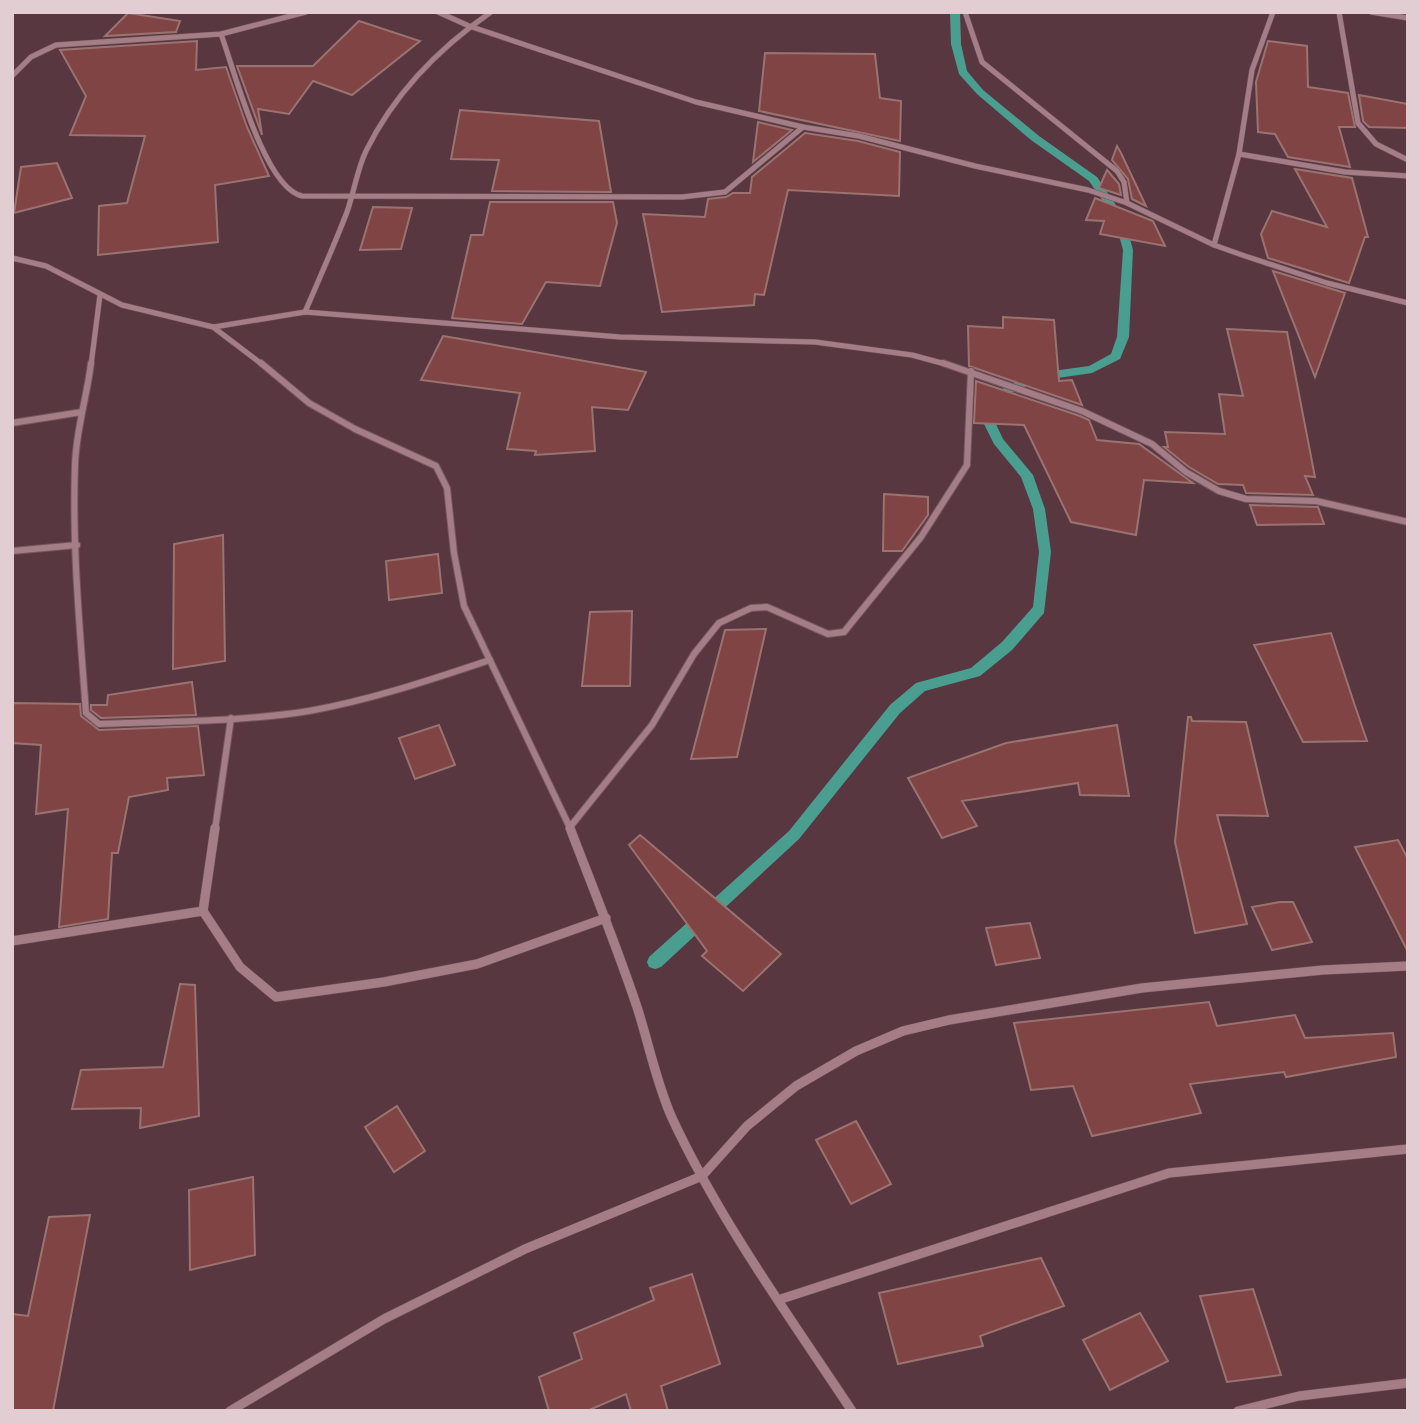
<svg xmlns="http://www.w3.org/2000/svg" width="1420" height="1423" font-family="'Crimson Pro',serif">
<rect width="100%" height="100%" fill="#593740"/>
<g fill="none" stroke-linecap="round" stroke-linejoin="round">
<!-- stream -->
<path fill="#4a9e90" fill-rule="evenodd" d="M 950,12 L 960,12 L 961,44 L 967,71 L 983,90 L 1039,136 L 1097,177 L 1124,217 L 1133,250 L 1129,337 L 1120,359 L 1092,373 L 1037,381 L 996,400 L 993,418 L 1003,439 L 1033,475 L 1045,509 L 1051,552 L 1044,613 L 1012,650 L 980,676 L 925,691 L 900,713 L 799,839 L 661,967 L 655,969 L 649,967 L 647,962 L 649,957 L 789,831 L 890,705 L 916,683 L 971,668 L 1002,642 L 1033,607 L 1039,552 L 1033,509 L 1021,477 L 994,444 L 981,418 L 985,398 L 1031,374 L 1089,366 L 1111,354 L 1117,337 L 1123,250 L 1114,217 L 1089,181 L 1031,140 L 977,94 L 959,74 L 951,44 Z"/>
</g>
<!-- building -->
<g fill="#814444" stroke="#9a7371" stroke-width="2">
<path d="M 128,13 L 180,21 L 176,32 L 105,36 Z"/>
<path d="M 359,21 L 420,41 L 352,95 L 313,81 L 289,114 L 258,109 L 262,135 L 237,66 L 313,66 Z"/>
<path d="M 197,41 L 196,70 L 226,67 L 247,127 L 269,176 L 215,185 L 218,242 L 98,255 L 99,206 L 127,203 L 145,136 L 70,135 L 86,96 L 60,50 Z"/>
<path d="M 1268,41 L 1307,46 L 1308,87 L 1348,93 L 1355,127 L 1339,127 L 1350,167 L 1288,157 L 1275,134 L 1258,132 L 1256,82 Z"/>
<path d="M 765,53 L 875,54 L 880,98 L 901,101 L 900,141 L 759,111 Z"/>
<path d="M 1359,95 L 1408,104 L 1408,128 L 1369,127 L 1363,121 Z"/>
<path d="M 460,110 L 599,121 L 611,192 L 492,191 L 499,160 L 451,159 Z"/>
<path d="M 758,122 L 792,130 L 753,162 Z"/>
<path d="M 805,133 L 858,141 L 900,152 L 899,196 L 788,190 L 764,295 L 755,294 L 754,305 L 662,312 L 643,214 L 705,217 L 708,199 L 726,197 L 733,193 L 750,193 L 752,177 Z"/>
<path d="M 1117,146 L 1121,153 L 1146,206 L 1132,199 L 1128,179 L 1112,160 Z"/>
<path d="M 57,163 L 72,198 L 14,213 L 21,167 Z"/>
<path d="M 1295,169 L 1352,178 L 1368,237 L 1365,237 L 1349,283 L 1268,258 L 1261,234 L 1272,211 L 1327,227 Z"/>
<path d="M 1107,170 L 1119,184 L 1121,195 L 1099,188 Z"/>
<path d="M 1095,198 L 1153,221 L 1165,246 L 1100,234 L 1104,221 L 1086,220 Z"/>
<path d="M 490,202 L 613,202 L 617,223 L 600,286 L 546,282 L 522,324 L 452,318 L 471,235 L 483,235 Z"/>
<path d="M 373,207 L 412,208 L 401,249 L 360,250 Z"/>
<path d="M 1273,271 L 1345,293 L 1315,377 Z"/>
<path d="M 1003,317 L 1054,320 L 1059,381 L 1072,380 L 1082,405 L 969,366 L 968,326 L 1003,328 Z"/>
<path d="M 1227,329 L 1287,332 L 1315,477 L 1305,476 L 1313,495 L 1246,493 L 1243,485 L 1218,484 L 1189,467 L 1164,447 L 1168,447 L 1165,432 L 1225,434 L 1219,394 L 1243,396 Z"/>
<path d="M 443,336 L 484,343 L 646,372 L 628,410 L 592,407 L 595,451 L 535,455 L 536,451 L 507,449 L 520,393 L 421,380 Z"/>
<path d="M 976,381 L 1080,416 L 1089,420 L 1097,440 L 1139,444 L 1193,483 L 1144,480 L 1136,535 L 1071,522 L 1024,425 L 974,423 Z"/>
<path d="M 884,494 L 928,497 L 928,515 L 902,551 L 883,551 Z"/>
<path d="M 1250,505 L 1318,507 L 1324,524 L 1257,525 Z"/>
<path d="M 223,535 L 225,661 L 173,669 L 174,544 Z"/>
<path d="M 438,554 L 442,593 L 389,600 L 386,561 Z"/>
<path d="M 632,611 L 630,686 L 582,686 L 590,612 Z"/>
<path d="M 766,629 L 737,757 L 691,759 L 725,630 Z"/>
<path d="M 1331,633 L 1354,703 L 1367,741 L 1303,742 L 1254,645 Z"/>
<path d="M 192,682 L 196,715 L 101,718 L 91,710 L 91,705 L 107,705 L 108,695 Z"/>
<path d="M 12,703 L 80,704 L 81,716 L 99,730 L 198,726 L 204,775 L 167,778 L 168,790 L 129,797 L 118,853 L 112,853 L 108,919 L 59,927 L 68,809 L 36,814 L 41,745 L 12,743 Z"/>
<path d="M 1188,717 L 1191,717 L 1192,721 L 1246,722 L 1268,816 L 1217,815 L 1247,924 L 1195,933 L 1175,842 Z"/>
<path d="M 439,725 L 455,765 L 415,779 L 399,738 Z"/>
<path d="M 1117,725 L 1129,796 L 1080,795 L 1078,783 L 962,801 L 977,826 L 942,838 L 908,778 L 1006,743 Z"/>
<path d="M 640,835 L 781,954 L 743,991 L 702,956 L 707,951 L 629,845 Z"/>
<path d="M 1398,840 L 1408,859 L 1408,952 L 1355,847 Z"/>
<path d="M 1280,902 L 1293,902 L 1312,942 L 1272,950 L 1252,907 Z"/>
<path d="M 1030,923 L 1040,958 L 996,965 L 986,928 Z"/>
<path d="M 180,984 L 195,985 L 199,1116 L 140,1128 L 141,1108 L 72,1109 L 81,1070 L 163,1067 Z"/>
<path d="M 1209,1002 L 1217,1026 L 1295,1015 L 1305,1038 L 1393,1033 L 1396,1057 L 1286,1077 L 1284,1072 L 1190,1084 L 1201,1113 L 1092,1136 L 1073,1086 L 1031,1090 L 1014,1023 Z"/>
<path d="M 397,1106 L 425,1151 L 394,1172 L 365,1127 Z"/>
<path d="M 856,1121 L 891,1184 L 851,1204 L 816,1140 Z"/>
<path d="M 253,1177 L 255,1255 L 190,1270 L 189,1190 Z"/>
<path d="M 90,1215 L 53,1411 L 12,1411 L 12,1314 L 28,1316 L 49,1217 Z"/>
<path d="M 1041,1258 L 1064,1306 L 980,1336 L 983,1346 L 898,1364 L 879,1293 Z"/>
<path d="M 692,1274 L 720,1364 L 661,1386 L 668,1411 L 631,1411 L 626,1394 L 587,1411 L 549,1411 L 539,1377 L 582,1359 L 574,1333 L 654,1300 L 650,1288 Z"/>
<path d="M 1253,1289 L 1281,1375 L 1227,1382 L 1200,1296 Z"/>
<path d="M 1140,1313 L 1168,1361 L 1110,1390 L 1083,1340 Z"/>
</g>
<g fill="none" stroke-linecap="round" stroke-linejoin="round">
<!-- minor-far2 casing -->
<g stroke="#72565e" stroke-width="6">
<g id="minor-far2">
<path d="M 438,12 L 469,26 L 696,102 L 803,127 L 859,136 L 975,166 L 1088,190 L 1127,203 L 1214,245 L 1245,256 L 1327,283 L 1408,303"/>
<path d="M 965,12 L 982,62 L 1117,171 L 1124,182 L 1127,203"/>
<path d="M 1339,12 L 1358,123 L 1376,144 L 1408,160"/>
<path d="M 1371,12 L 1408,18"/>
<path d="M 221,34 C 234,69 264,188 302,196 L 682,197 L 725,192 L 803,127"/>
<path d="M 12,76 L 31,57 L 56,45 L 221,34 L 306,12"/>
<path d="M 1239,154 L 1345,172 L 1408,176"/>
<path d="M 1214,245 L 1239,154 L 1252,70 L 1273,12"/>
<path d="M 12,258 L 46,266 L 122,305 L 213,327 L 263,365"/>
<path d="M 305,312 C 319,279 334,246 347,212 C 354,192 357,170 366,151 C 394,94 439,48 491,12"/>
<path d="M 214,327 L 305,312 L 620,337 L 815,342 L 912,355 L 949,365"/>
<path d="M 91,365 L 100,295"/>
</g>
</g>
<!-- minor-far1 casing -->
<g stroke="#72565e" stroke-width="8">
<g id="minor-far1">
<path d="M 91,363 C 87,397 76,430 75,465 C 72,547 80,631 86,713 L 99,724 C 169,721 240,722 309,711 C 371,700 430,680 490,660"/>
<path d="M 261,363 L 309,403 L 355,429 L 436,466 L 447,488 L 454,553 L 464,606 L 571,830"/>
<path d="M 943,363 L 1082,411 L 1152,444 L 1186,472 L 1219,491 L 1246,499 L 1316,501 L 1408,522"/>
<path d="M 12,423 L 82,412"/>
<path d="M 12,551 L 77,545"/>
<path d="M 570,827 L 652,725 L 694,654 L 719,623 L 751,608 L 767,607 L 828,634 L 844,632 L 921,537 L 967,465 L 971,371"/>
<path d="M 215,830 L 231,718"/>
</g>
</g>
<!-- minor casing -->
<g stroke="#72565e" stroke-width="10">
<g id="minor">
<path d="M 570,828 C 593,888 617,947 637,1007 C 649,1044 656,1082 672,1118 C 720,1221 789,1316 852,1411"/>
<path d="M 203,911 L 240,967 L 276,997 L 384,982 L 477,964 L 606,918"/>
<path d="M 12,941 L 203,911 L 215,828"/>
<path d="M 778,1300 L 1169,1173 L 1408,1149"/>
<path d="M 230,1411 L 384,1319 L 525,1249 L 702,1176 L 747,1126 L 796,1086 L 856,1051 L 903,1031 L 949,1020 L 1142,988 L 1323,970 L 1408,966"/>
<path d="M 1238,1411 L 1299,1396 L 1408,1383"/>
</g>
</g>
<!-- minor-far2 -->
<use href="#minor-far2" stroke="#a47d87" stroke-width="5"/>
<!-- minor-far1 -->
<use href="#minor-far1" stroke="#a47d87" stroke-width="6"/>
<!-- minor -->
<use href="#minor" stroke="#a47d87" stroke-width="9"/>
</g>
<!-- border -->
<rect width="1420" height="1423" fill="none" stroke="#e2cdd2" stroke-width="28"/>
</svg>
